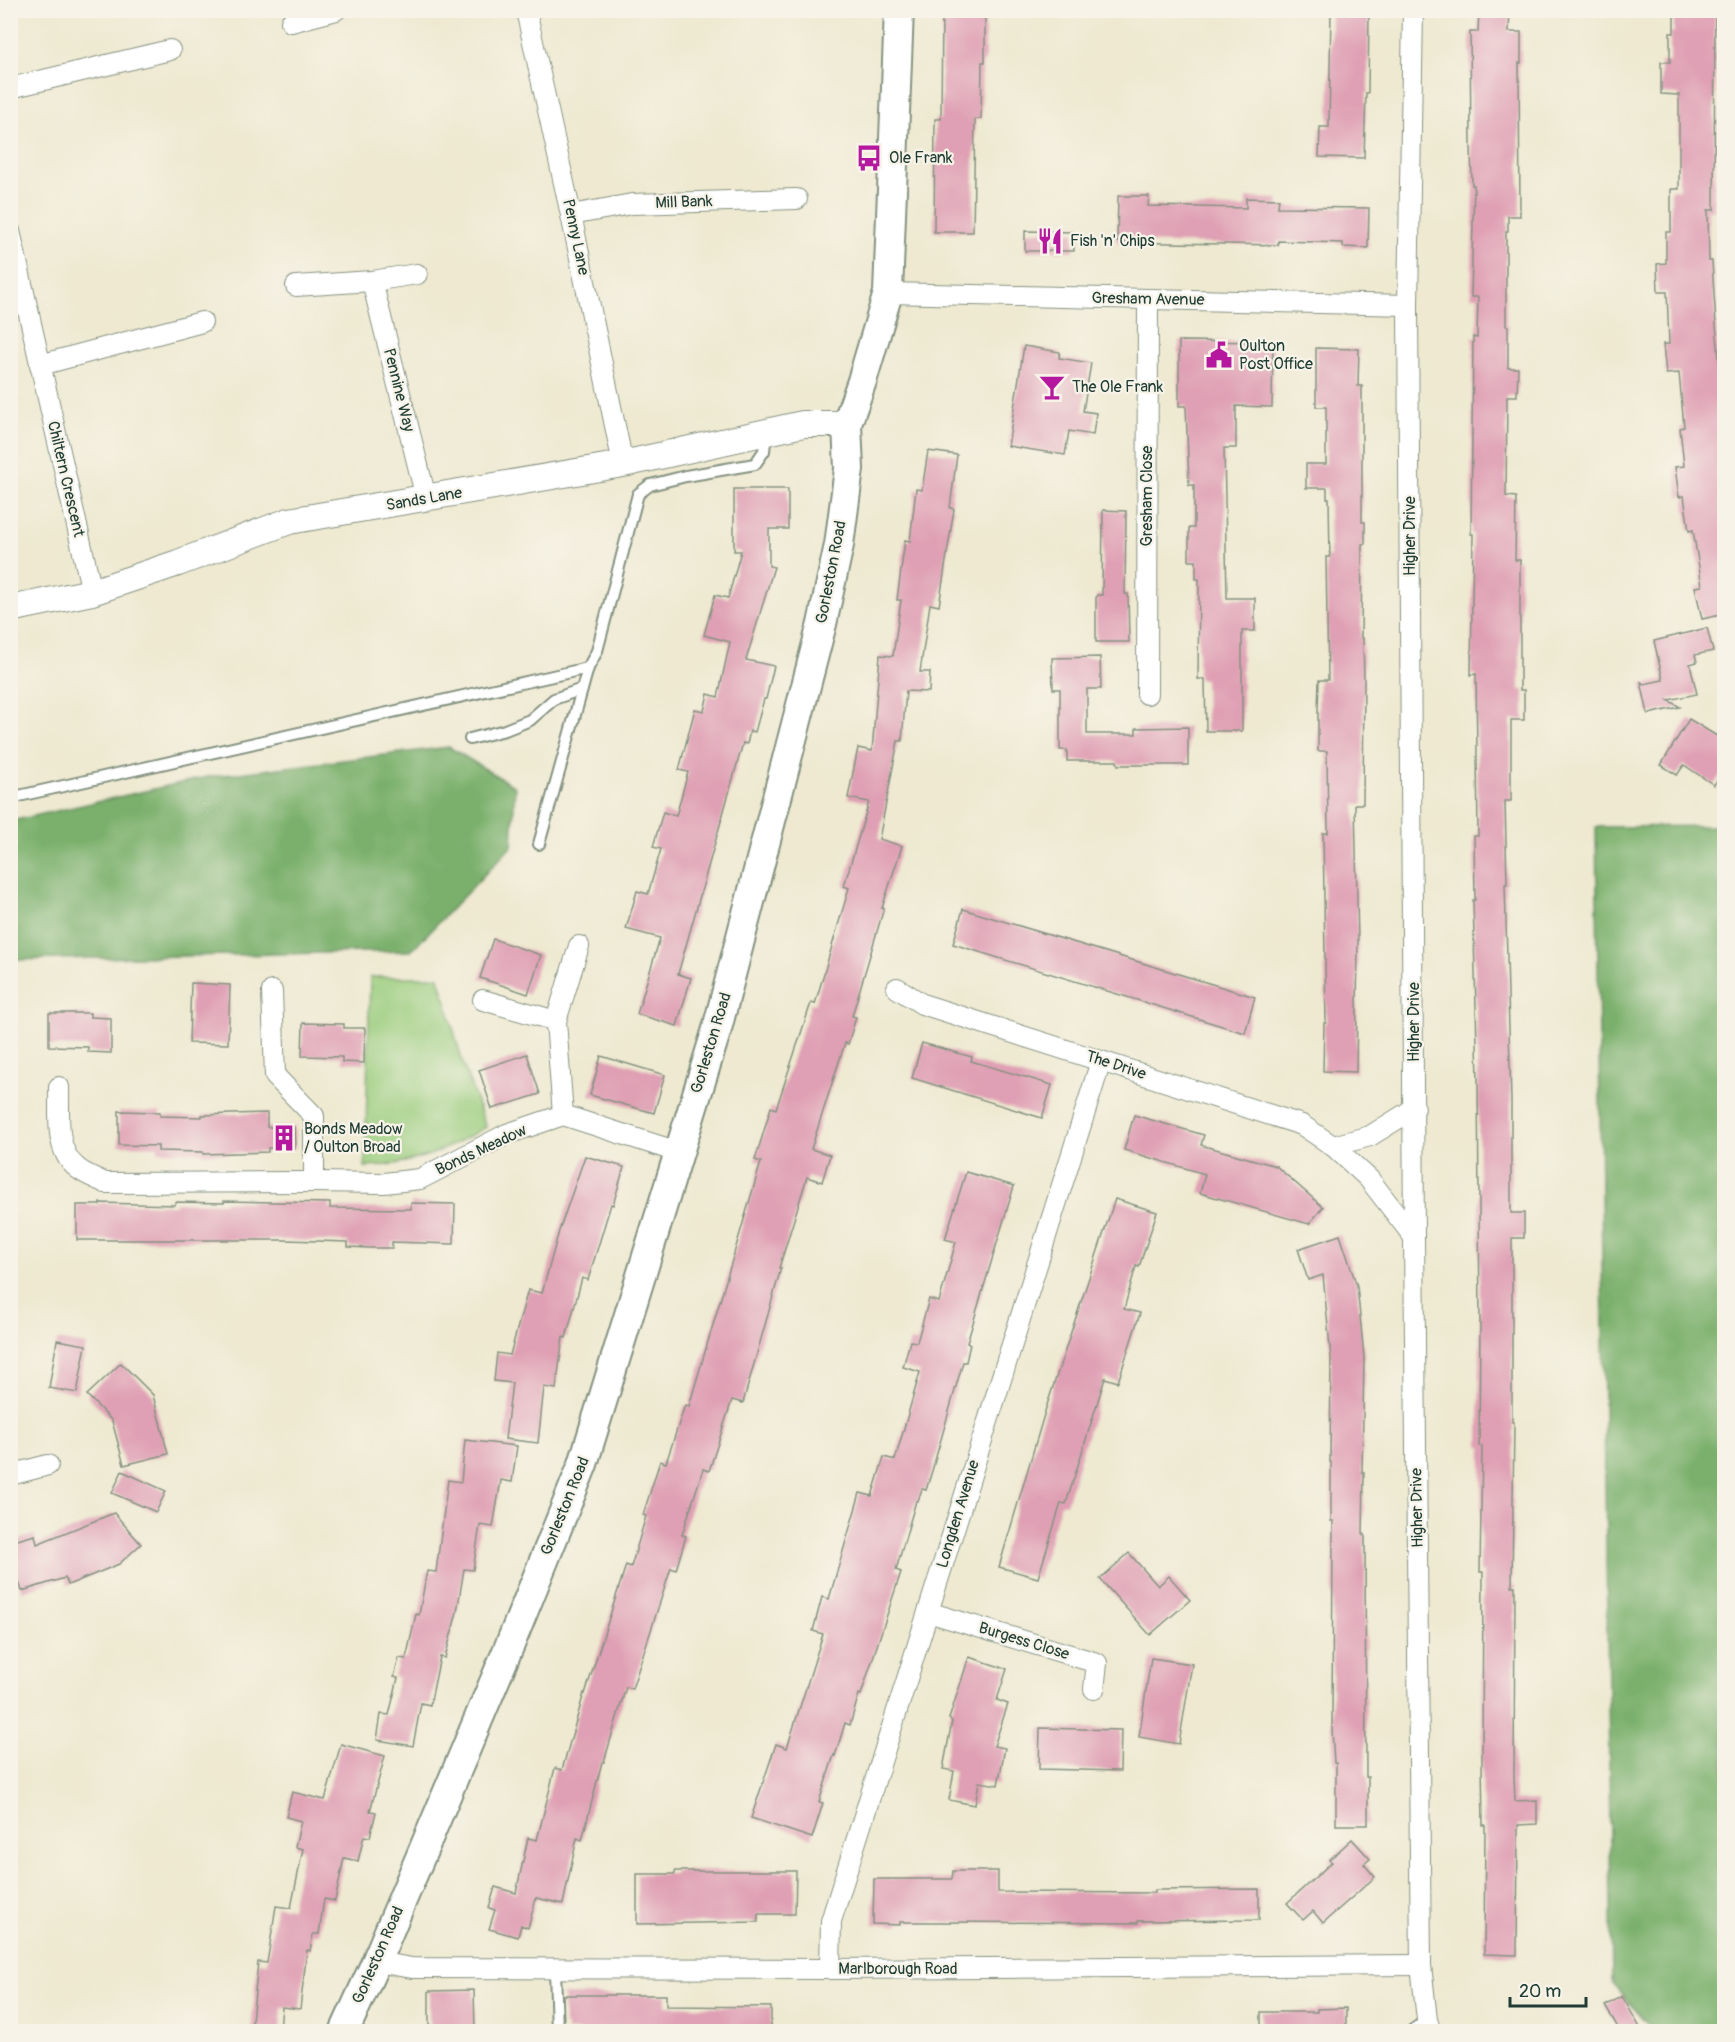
<svg xmlns="http://www.w3.org/2000/svg" width="1735" height="2042" font-family="Pangolin,sans-serif">
<rect width="100%" height="100%" fill="#f7f3e8"/>
<filter id="ink" filterUnits="userSpaceOnUse"><feTurbulence type="fractalNoise" baseFrequency=".0167" numOctaves="2"/><feDisplacementMap in="SourceGraphic" scale="12" xChannelSelector="R" yChannelSelector="G"/><feConvolveMatrix kernelMatrix="1 2 1 2 8 2 1 2 1" color-interpolation-filters="sRGB"/></filter>
<filter id="wash" filterUnits="userSpaceOnUse"><feTurbulence type="fractalNoise" baseFrequency=".008" numOctaves="4" result="noise"/><feDisplacementMap in="SourceGraphic" scale="24" xChannelSelector="R" yChannelSelector="G"/><feGaussianBlur stdDeviation="1.35" result="paint"/><feColorMatrix in="noise" values="0 0 0 0 0 0 0 0 0 0 0 0 0 0 0 0 0 1.4 0 .05"/><feComposite in="paint" operator="in"/></filter>
<g filter="url(#wash)">
<rect width="100%" height="100%" fill="#eee9d0"/>
<!-- green -->
<path fill="#99cc7c" stroke="#5c8458" stroke-width="1.5" d="M 370,977 L 439,977 L 463,1064 L 486,1127 C 444,1151 415,1165 365,1167 Z"/>
<!-- forest -->
<g fill="#7ab06c" stroke="#4c7650" stroke-width="1.5">
<path d="M 449,747 L 515,787 L 512,846 L 411,951 L 11,960 L 11,821 L 207,777 Z"/>
<path d="M 1724,826 L 1724,2031 L 1654,2031 L 1612,1984 L 1596,827 Z"/>
</g>
<g id="blocks">
<!-- building -->
<g fill="#df9fb4">
<path d="M 942,10 L 985,10 L 985,62 L 982,62 L 981,119 L 975,119 L 973,232 L 934,232 L 935,119 L 941,119 Z"/>
<path d="M 1331,10 L 1369,10 L 1368,93 L 1366,93 L 1364,158 L 1319,157 L 1320,127 L 1329,127 Z"/>
<path d="M 1479,10 L 1510,10 L 1509,32 L 1521,32 L 1521,63 L 1519,63 L 1520,216 L 1508,216 L 1508,232 L 1506,232 L 1506,326 L 1508,326 L 1508,368 L 1518,368 L 1517,396 L 1507,396 L 1506,496 L 1516,497 L 1515,560 L 1520,560 L 1520,690 L 1524,690 L 1524,720 L 1511,720 L 1511,801 L 1505,801 L 1507,884 L 1505,884 L 1511,1101 L 1511,1213 L 1524,1213 L 1524,1238 L 1512,1238 L 1512,1422 L 1514,1422 L 1512,1586 L 1515,1586 L 1514,1777 L 1515,1801 L 1537,1800 L 1537,1824 L 1518,1825 L 1517,1955 L 1484,1954 L 1485,1825 L 1483,1825 L 1482,1761 L 1483,1572 L 1480,1572 L 1482,1446 L 1479,1446 L 1480,1323 L 1478,1080 L 1473,900 L 1475,900 L 1474,836 L 1478,836 L 1476,674 L 1471,675 L 1473,534 L 1471,534 L 1473,337 L 1477,338 L 1478,297 L 1471,297 L 1474,185 L 1472,185 L 1471,145 L 1470,32 L 1478,32 Z"/>
<path d="M 1674,10 L 1715,10 L 1714,210 L 1708,210 L 1709,261 L 1712,261 L 1716,325 L 1723,403 L 1721,404 L 1725,447 L 1725,614 L 1702,619 L 1695,587 L 1702,586 L 1693,530 L 1689,531 L 1684,496 L 1679,497 L 1675,467 L 1684,466 L 1680,428 L 1684,427 L 1679,373 L 1666,374 L 1663,344 L 1669,344 L 1667,292 L 1658,292 L 1657,264 L 1666,263 L 1666,232 L 1671,232 L 1671,189 L 1679,189 L 1679,95 L 1661,94 L 1661,62 L 1670,62 L 1670,33 L 1674,33 Z"/>
<path d="M 1118,196 L 1149,196 L 1148,206 L 1246,208 L 1246,198 L 1279,199 L 1278,207 L 1369,208 L 1368,248 L 1343,247 L 1343,243 L 1314,242 L 1278,241 L 1278,245 L 1117,242 Z"/>
<path d="M 1025,231 L 1074,232 L 1074,251 L 1025,251 Z"/>
<path d="M 1179,341 L 1273,342 L 1272,407 L 1236,406 L 1236,448 L 1224,448 L 1227,598 L 1255,598 L 1255,631 L 1242,631 L 1242,731 L 1206,731 L 1205,679 L 1198,679 L 1199,579 L 1196,579 L 1196,561 L 1189,561 L 1189,528 L 1194,528 L 1194,485 L 1189,485 L 1186,406 L 1179,406 Z"/>
<path d="M 1024,346 L 1060,352 L 1059,358 L 1091,363 L 1083,411 L 1096,413 L 1093,435 L 1069,431 L 1065,455 L 1008,446 Z"/>
<path d="M 1316,348 L 1359,349 L 1358,386 L 1362,386 L 1362,522 L 1365,522 L 1365,544 L 1362,544 L 1361,638 L 1363,638 L 1364,680 L 1363,804 L 1355,804 L 1358,944 L 1356,1072 L 1323,1071 L 1324,1023 L 1326,1023 L 1323,833 L 1328,833 L 1327,751 L 1318,751 L 1318,710 L 1319,680 L 1328,680 L 1326,557 L 1330,557 L 1329,499 L 1327,499 L 1327,488 L 1306,488 L 1306,464 L 1326,464 L 1326,407 L 1316,407 Z"/>
<path d="M 928,451 L 957,455 L 950,508 L 954,509 L 939,606 L 930,604 L 920,672 L 930,672 L 929,692 L 906,691 L 902,741 L 898,741 L 879,839 L 902,846 L 882,908 L 884,908 L 852,1016 L 856,1017 L 848,1044 L 845,1043 L 811,1149 L 830,1155 L 822,1182 L 807,1177 L 779,1268 L 781,1268 L 743,1403 L 732,1400 L 709,1471 L 703,1469 L 682,1535 L 686,1536 L 676,1570 L 671,1568 L 632,1689 L 626,1687 L 604,1762 L 602,1762 L 582,1840 L 577,1838 L 563,1904 L 536,1898 L 528,1928 L 521,1925 L 518,1937 L 489,1929 L 495,1910 L 489,1908 L 495,1887 L 516,1893 L 528,1838 L 537,1840 L 555,1768 L 562,1770 L 584,1693 L 585,1694 L 626,1565 L 631,1567 L 646,1516 L 643,1515 L 660,1461 L 666,1463 L 685,1405 L 689,1406 L 761,1162 L 755,1160 L 763,1134 L 771,1107 L 776,1109 L 811,1003 L 815,1004 L 849,888 L 844,886 L 869,802 L 848,798 L 858,748 L 872,751 L 880,655 L 893,656 L 901,600 L 897,600 L 905,540 L 910,541 L 916,489 L 922,490 Z"/>
<path d="M 734,489 L 788,489 L 788,529 L 769,529 L 769,566 L 774,567 L 746,660 L 774,666 L 766,699 L 764,699 L 755,732 L 750,731 L 747,744 L 743,743 L 678,974 L 691,978 L 677,1026 L 637,1014 L 660,938 L 626,929 L 637,891 L 648,894 L 661,849 L 653,847 L 663,812 L 676,816 L 688,772 L 679,770 L 695,709 L 704,711 L 708,694 L 718,697 L 730,642 L 704,635 L 715,595 L 728,598 L 741,551 L 734,551 Z"/>
<path d="M 1103,510 L 1126,511 L 1125,594 L 1128,594 L 1129,642 L 1096,642 L 1096,598 L 1097,595 L 1102,595 Z"/>
<path d="M 1707,628 L 1713,651 L 1695,655 L 1697,662 L 1690,664 L 1697,694 L 1668,700 L 1680,707 L 1648,714 L 1641,682 L 1644,684 L 1663,680 L 1654,641 Z"/>
<path d="M 1100,657 L 1101,689 L 1087,689 L 1087,734 L 1136,734 L 1136,728 L 1188,727 L 1188,765 L 1118,765 L 1117,761 L 1067,761 L 1067,750 L 1060,750 L 1060,689 L 1053,689 L 1052,658 Z"/>
<path d="M 1689,719 L 1725,741 L 1725,768 L 1714,785 L 1684,765 L 1677,775 L 1661,765 Z"/>
<path d="M 963,909 L 1255,997 L 1245,1033 L 953,944 Z"/>
<path d="M 493,939 L 541,955 L 528,994 L 480,978 Z"/>
<path d="M 191,983 L 230,985 L 228,1044 L 189,1043 Z"/>
<path d="M 49,1013 L 90,1013 L 90,1017 L 111,1018 L 111,1053 L 88,1052 L 88,1047 L 49,1046 Z"/>
<path d="M 303,1023 L 344,1024 L 344,1028 L 365,1028 L 364,1063 L 342,1062 L 342,1057 L 302,1056 Z"/>
<path d="M 922,1043 L 972,1057 L 971,1061 L 1052,1085 L 1042,1118 L 912,1078 Z"/>
<path d="M 527,1054 L 540,1094 L 492,1109 L 479,1070 Z"/>
<path d="M 601,1056 L 665,1075 L 654,1113 L 590,1095 Z"/>
<path d="M 119,1111 L 160,1112 L 160,1116 L 202,1117 L 202,1115 L 267,1113 L 267,1127 L 294,1127 L 295,1148 L 268,1148 L 268,1152 L 203,1154 L 203,1152 L 158,1151 L 158,1146 L 119,1145 Z"/>
<path d="M 1134,1115 L 1204,1135 L 1201,1145 L 1276,1166 L 1323,1207 L 1309,1224 L 1200,1193 L 1205,1174 L 1124,1150 Z"/>
<path d="M 585,1156 L 624,1167 L 613,1205 L 611,1204 L 588,1280 L 582,1278 L 566,1338 L 563,1337 L 556,1389 L 544,1387 L 538,1443 L 505,1439 L 512,1383 L 494,1381 L 497,1353 L 510,1355 L 528,1290 L 542,1293 L 559,1231 Z"/>
<path d="M 966,1172 L 1014,1186 L 967,1343 L 970,1344 L 966,1362 L 963,1362 L 932,1471 L 926,1490 L 922,1489 L 918,1501 L 916,1501 L 896,1570 L 901,1572 L 861,1695 L 859,1694 L 850,1725 L 845,1723 L 835,1756 L 834,1755 L 819,1802 L 823,1803 L 812,1838 L 751,1818 L 776,1744 L 787,1748 L 823,1634 L 813,1631 L 822,1597 L 829,1599 L 860,1493 L 872,1496 L 884,1457 L 895,1460 L 920,1372 L 903,1367 L 910,1341 L 917,1342 L 929,1299 L 939,1302 L 956,1242 L 945,1239 Z"/>
<path d="M 1115,1199 L 1157,1212 L 1139,1267 L 1136,1266 L 1124,1309 L 1140,1313 L 1118,1382 L 1105,1378 L 1066,1504 L 1061,1503 L 1038,1578 L 999,1567 L 1046,1408 Z"/>
<path d="M 224,1201 L 330,1203 L 330,1208 L 411,1209 L 411,1203 L 455,1204 L 454,1244 L 392,1242 L 392,1248 L 370,1248 L 348,1247 L 348,1242 L 286,1240 L 77,1240 L 77,1205 L 100,1205 L 100,1203 L 175,1205 L 175,1202 L 224,1203 Z"/>
<path d="M 1340,1235 L 1357,1286 L 1364,1357 L 1362,1472 L 1364,1472 L 1363,1535 L 1365,1535 L 1366,1777 L 1368,1777 L 1368,1825 L 1336,1825 L 1336,1763 L 1334,1763 L 1332,1729 L 1333,1521 L 1331,1521 L 1331,1462 L 1330,1462 L 1331,1358 L 1323,1275 L 1308,1280 L 1298,1249 Z"/>
<path d="M 57,1340 L 86,1345 L 77,1393 L 49,1388 Z"/>
<path d="M 121,1363 L 153,1395 L 168,1454 L 124,1465 L 112,1421 L 87,1395 Z"/>
<path d="M 465,1440 L 517,1446 L 512,1482 L 501,1480 L 493,1527 L 480,1525 L 473,1570 L 464,1569 L 457,1612 L 445,1658 L 440,1657 L 430,1705 L 421,1703 L 413,1746 L 377,1740 L 381,1714 L 389,1715 L 398,1678 L 394,1677 L 399,1658 L 406,1659 L 416,1614 L 419,1615 L 427,1571 L 436,1572 L 448,1480 L 461,1482 Z"/>
<path d="M 122,1471 L 166,1491 L 156,1512 L 112,1493 Z"/>
<path d="M 114,1513 L 141,1544 L 119,1564 L 68,1585 L 65,1578 L 22,1591 L 10,1554 L 10,1542 L 35,1535 L 37,1544 Z"/>
<path d="M 1129,1553 L 1158,1586 L 1169,1576 L 1190,1600 L 1150,1635 L 1100,1579 Z"/>
<path d="M 969,1657 L 1007,1669 L 997,1700 L 1008,1704 L 994,1746 L 1005,1748 L 998,1785 L 979,1782 L 975,1805 L 949,1800 L 954,1771 L 943,1769 L 952,1721 L 949,1719 Z"/>
<path d="M 1151,1658 L 1192,1664 L 1179,1744 L 1139,1737 Z"/>
<path d="M 1040,1728 L 1121,1730 L 1120,1771 L 1039,1769 Z"/>
<path d="M 341,1744 L 385,1756 L 370,1811 L 376,1812 L 370,1837 L 364,1836 L 358,1861 L 344,1858 L 335,1901 L 324,1899 L 319,1934 L 313,1934 L 310,1951 L 307,1950 L 300,2009 L 282,2007 L 280,2031 L 251,2031 L 258,1962 L 267,1963 L 276,1906 L 291,1908 L 303,1849 L 295,1847 L 301,1821 L 286,1817 L 292,1792 L 325,1800 Z"/>
<path d="M 1352,1839 L 1370,1859 L 1364,1864 L 1375,1877 L 1323,1923 L 1313,1911 L 1303,1920 L 1287,1903 L 1332,1862 L 1329,1860 Z"/>
<path d="M 675,1871 L 796,1871 L 795,1914 L 758,1914 L 758,1922 L 637,1924 L 637,1874 L 675,1874 Z"/>
<path d="M 953,1871 L 998,1871 L 998,1892 L 1155,1893 L 1155,1890 L 1259,1889 L 1259,1920 L 1138,1921 L 1138,1923 L 937,1922 L 900,1922 L 900,1925 L 873,1924 L 874,1879 L 952,1879 Z"/>
<path d="M 474,1990 L 475,2031 L 429,2031 L 429,1991 Z"/>
<path d="M 563,1995 L 666,1995 L 666,2006 L 771,2007 L 771,2031 L 567,2031 L 567,2026 L 564,2026 Z"/>
<path d="M 1622,1996 L 1642,2031 L 1620,2031 L 1605,2006 Z"/>
<path d="M 1346,2008 L 1346,2031 L 1261,2031 L 1261,2012 L 1317,2012 L 1317,2009 Z"/>
</g>
</g>
</g>
<g filter="url(#ink)">
<use href="#blocks" fill-opacity="0" stroke="#869382" stroke-width="1.5"/>
<g fill="none" stroke-linecap="round" stroke-linejoin="round">
<!-- service casing -->
<g stroke="#869382" stroke-width="14">
<g id="service">
<path d="M 470,739 L 505,730 L 530,720 L 554,699 L 582,689"/>
<path d="M 10,798 L 588,668"/>
<path d="M 539,844 L 588,668 L 597,651 L 638,494 L 650,485 L 686,476 L 755,464 L 764,451 L 766,433"/>
<path d="M 555,1968 L 557,2032"/>
<path d="M 1410,2032 L 1427,2020"/>
</g>
</g>
<!-- minor casing -->
<g stroke="#869382" stroke-width="22">
<g id="minor">
<path d="M 526,10 L 571,215 L 623,464"/>
<path d="M 1413,10 L 1408,305 L 1414,1237 L 1421,1965 L 1427,2020 L 1431,2032"/>
<path d="M 291,22 L 336,10"/>
<path d="M 10,88 L 170,50"/>
<path d="M 571,215 L 632,204 L 797,199"/>
<path d="M 10,231 L 92,592"/>
<path d="M 372,281 L 426,498"/>
<path d="M 296,286 L 372,281 L 417,274"/>
<path d="M 888,293 L 1408,305"/>
<path d="M 40,365 L 202,322"/>
<path d="M 1147,694 L 1148,299"/>
<path d="M 897,988 L 922,1004 L 1302,1125 L 1333,1146 L 1369,1179 L 1414,1237"/>
<path d="M 272,991 L 275,1076 L 314,1116 L 314,1182"/>
<path d="M 483,1000 L 556,1021"/>
<path d="M 59,1087 C 60,1112 54,1149 76,1167 C 83,1174 96,1178 105,1183 L 314,1182 L 384,1183 L 420,1179 L 507,1134 L 563,1115 L 678,1152"/>
<path d="M 563,1115 L 556,1021 L 579,946"/>
<path d="M 1333,1146 L 1370,1136 L 1415,1108"/>
<path d="M 10,1475 L 48,1465"/>
<path d="M 928,1612 L 1097,1663 L 1094,1689"/>
<path d="M 376,1962 L 412,1968 L 830,1969 L 1421,1965"/>
<path d="M 830,1969 L 831,1921 L 1101,1061"/>
</g>
</g>
<!-- tertiary casing -->
<g stroke="#869382" stroke-width="28">
<path id="tertiary" d="M 10,609 L 92,592 L 178,563 L 289,521 L 623,464 L 803,424 L 847,424"/>
</g>
<!-- secondary casing -->
<g stroke="#869382" stroke-width="32">
<path id="secondary" d="M 344,2032 L 376,1962 L 511,1642 L 583,1464 L 717,1029 L 822,624 L 839,545 L 849,469 L 847,424 L 862,381 L 888,293 L 899,10"/>
</g>
<!-- service -->
<use href="#service" stroke="#fff" stroke-width="10"/>
<!-- minor -->
<use href="#minor" stroke="#fff" stroke-width="20"/>
<!-- tertiary -->
<use href="#tertiary" stroke="#fff" stroke-width="26"/>
<!-- secondary -->
<use href="#secondary" stroke="#fff" stroke-width="28"/>
</g>
</g>
<!-- icons -->
<defs>
<g id="bus-bare" transform="scale(2.07)"><path d="M-5-6H5V4H4V6H2V4H-2V6H-4V4H-5ZM-3.5-4V0h7V-4ZM-3.5 1.2v1.5H-2V1.2ZM2 1.2v1.5H3.5V1.2Z" fill="#b5179e" stroke="#f7f3e8" stroke-width="2.5" paint-order="stroke"/></g>
<g id="restaurant-bare" transform="scale(2.07)"><path d="M-5-6h1v4h1v-4h1v4h1v-4h1v5L-1.5 .5V6h-2V.5L-5-1ZM5-6V6H3V1.5H1.5Q1.5-4 5-6Z" fill="#b5179e" stroke="#f7f3e8" stroke-width="2.5" paint-order="stroke"/></g>
<g id="civic-bare" transform="scale(2.07)"><path d="M-.6-6.5H3V-4.5H.6V-3L4-1V1h2V6H-6V1h2V-1L-.6-3ZM-1.2 2.5V6h2.4V2.5Z" fill="#b5179e" stroke="#f7f3e8" stroke-width="2.5" paint-order="stroke"/></g>
<g id="bar-bare" transform="scale(2.07)"><path d="M-6-5H6L.8 .8V4.5H3.5V6h-7V4.5H-.8V.8Z" fill="#b5179e" stroke="#f7f3e8" stroke-width="2.5" paint-order="stroke"/></g>
<g id="building-bare" transform="scale(2.07)"><path d="M-4-6H4V6H1V3H-1V6H-4ZM-2.5-4.3h1.7v1.8h-1.7ZM.8-4.3h1.7v1.8H.8ZM-2.5-1h1.7V.8h-1.7ZM.8-1h1.7V.8H.8Z" fill="#b5179e" stroke="#f7f3e8" stroke-width="2.5" paint-order="stroke"/></g>
</defs>
<g fill-rule="evenodd">
<use href="#bus-bare" x="869" y="158"/>
<use href="#restaurant-bare" x="1050" y="241"/>
<use href="#civic-bare" x="1219" y="355"/>
<use href="#bar-bare" x="1052" y="387"/>
<use href="#building-bare" x="284" y="1138"/>
</g>
<g text-anchor="middle" dominant-baseline="central" stroke-width="4.5" stroke-linejoin="round" paint-order="stroke">
<!-- poi labels -->
<g font-size="16" fill="#1f3d34" stroke="#f7f3e8" text-anchor="start">
<text x="889" y="158">Ole Frank</text>
<text x="1070" y="241">Fish 'n' Chips</text>
<text x="1239" y="346">Oulton<tspan x="1239" dy="18">Post Office</tspan></text>
<text x="1072" y="387">The Ole Frank</text>
<text x="304" y="1129">Bonds Meadow<tspan x="304" dy="18">/ Oulton Broad</tspan></text>
</g>
<!-- street labels -->
<g font-size="16" fill="#1f3d34" stroke="#f7f3e8">
<text transform="translate(684 202) rotate(-2)">Mill Bank</text>
<text transform="translate(576 237) rotate(78)">Penny Lane</text>
<text transform="translate(1148 299) rotate(1)">Gresham Avenue</text>
<text transform="translate(399 390) rotate(76)">Pennine Way</text>
<text transform="translate(66 479) rotate(77)">Chiltern Crescent</text>
<text transform="translate(1147 496) rotate(-90)">Gresham Close</text>
<text transform="translate(424 499) rotate(-10)">Sands Lane</text>
<text transform="translate(1410 536) rotate(-90)">Higher Drive</text>
<text transform="translate(831 572) rotate(-79)">Gorleston Road</text>
<text transform="translate(1414 1022) rotate(-90)">Higher Drive</text>
<text transform="translate(711 1043) rotate(-73)">Gorleston Road</text>
<text transform="translate(1116 1065) rotate(18)">The Drive</text>
<text transform="translate(481 1150) rotate(-25)">Bonds Meadow</text>
<text transform="translate(565 1506) rotate(-68)">Gorleston Road</text>
<text transform="translate(1417 1508) rotate(-91)">Higher Drive</text>
<text transform="translate(958 1514) rotate(-73)">Longden Avenue</text>
<text transform="translate(1024 1641) rotate(17)">Burgess Close</text>
<text transform="translate(378 1955) rotate(-66)">Gorleston Road</text>
<text x="898" y="1969">Marlborough Road</text>
</g>
</g>
<!-- margin -->
<rect width="1735" height="2042" fill="none" stroke="#f7f3e8" stroke-width="36"/>
<!-- scale -->
<path d="M1510 1997v9h76v-9" fill="none" stroke="#1f3d34" stroke-width="3"/>
<text x="1519" y="1997" font-size="18" fill="#1f3d34" stroke="#f7f3e8" stroke-width="4.5" paint-order="stroke">20 m</text>
</svg>
